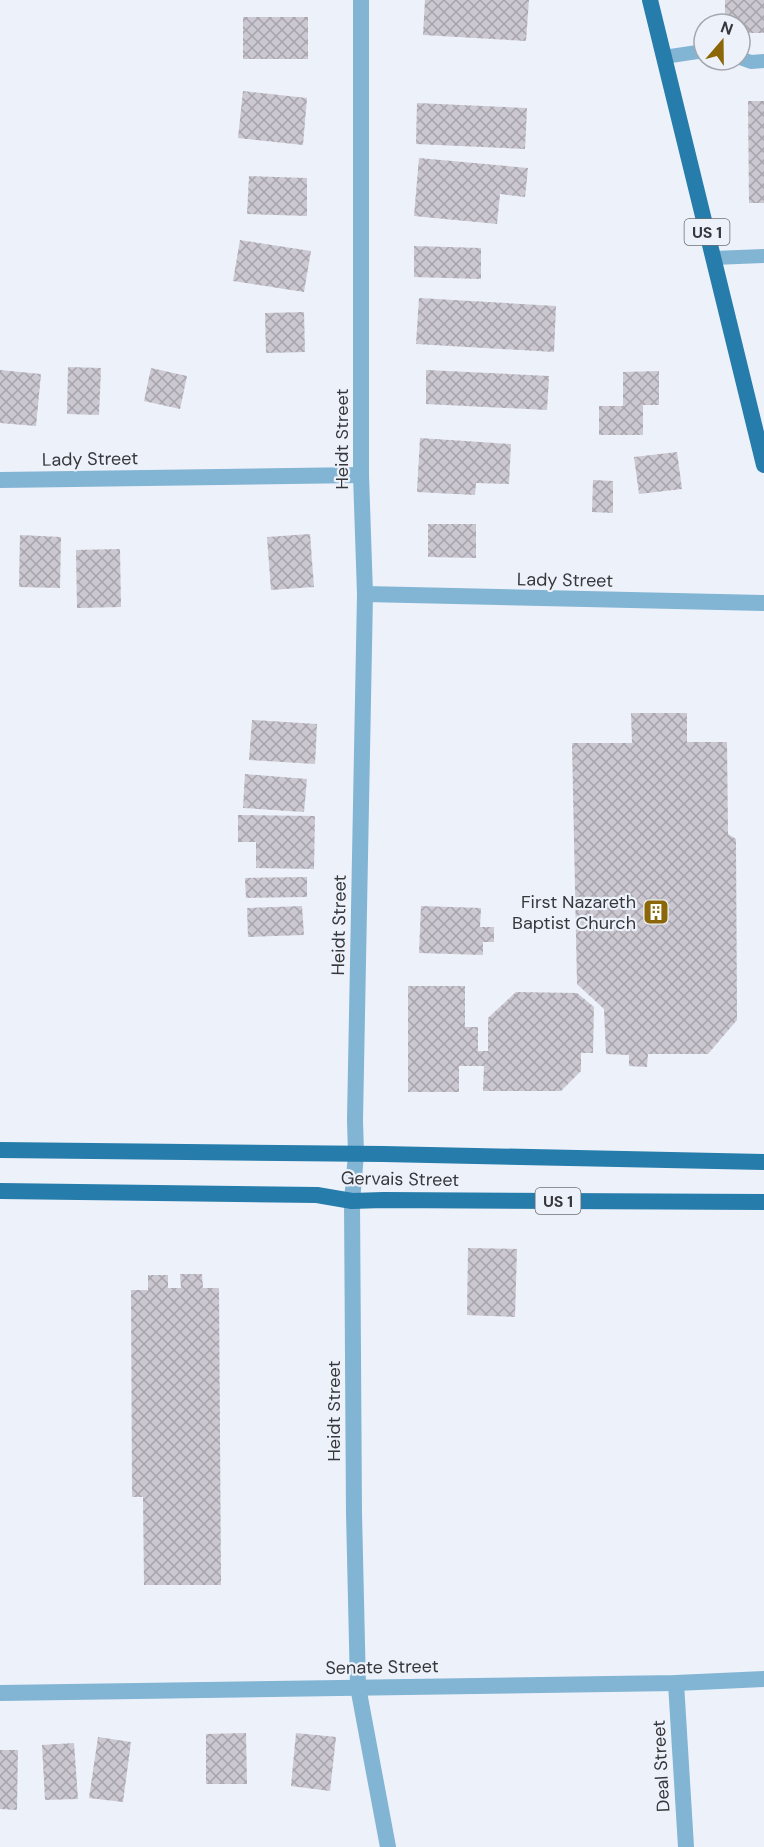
<svg xmlns="http://www.w3.org/2000/svg" width="764" height="1847" font-family="'DM Sans',sans-serif">
<defs>
<pattern id="building-cross-hatch" width="8" height="8" patternUnits="userSpaceOnUse" patternTransform="scale(1.5)"><rect width="8" height="8" fill="#ccc8d1"/><path d="M0 0l8 8M0 8l8-8" fill="none" stroke="#a6a3ab"/></pattern>
</defs>
<rect width="100%" height="100%" fill="#edf1fa"/>
<!-- building -->
<g fill="url(#building-cross-hatch)">
<path d="M 425,0 L 529,0 L 526,41 L 423,35 Z"/>
<path d="M 725,0 L 764,0 L 764,33 L 740,33 L 740,24 L 725,24 Z"/>
<rect x="243" y="17" width="65" height="42"/>
<path d="M 243,91 L 307,98 L 303,145 L 238,138 Z"/>
<path d="M 748,101 L 764,101 L 764,203 L 749,203 Z"/>
<path d="M 417,103 L 527,108 L 525,149 L 416,144 Z"/>
<path d="M 419,158 L 528,168 L 525,197 L 500,194 L 497,224 L 414,216 Z"/>
<path d="M 249,176 L 307,178 L 307,216 L 247,214 Z"/>
<path d="M 240,240 L 311,251 L 304,292 L 233,281 Z"/>
<path d="M 414,246 L 481,248 L 481,279 L 414,277 Z"/>
<path d="M 419,298 L 556,306 L 554,352 L 416,344 Z"/>
<path d="M 304,312 L 305,352 L 266,353 L 265,313 Z"/>
<path d="M 68,367 L 101,368 L 99,415 L 67,414 Z"/>
<path d="M 151,368 L 187,376 L 180,409 L 144,401 Z"/>
<path d="M 0,370 L 41,374 L 36,426 L 0,423 Z"/>
<path d="M 426,370 L 549,376 L 547,410 L 426,404 Z"/>
<path d="M 659,371 L 659,405 L 643,405 L 643,435 L 599,435 L 599,406 L 623,406 L 623,372 Z"/>
<path d="M 420,438 L 511,444 L 509,484 L 476,483 L 475,495 L 417,492 Z"/>
<path d="M 677,452 L 682,489 L 639,494 L 634,457 Z"/>
<path d="M 593,480 L 613,481 L 613,513 L 592,512 Z"/>
<path d="M 428,524 L 476,524 L 476,558 L 428,557 Z"/>
<path d="M 310,534 L 314,587 L 271,590 L 267,537 Z"/>
<path d="M 20,535 L 61,537 L 60,588 L 19,587 Z"/>
<path d="M 120,549 L 121,607 L 77,608 L 76,550 Z"/>
<path d="M 631,713 L 687,713 L 687,742 L 727,742 L 728,834 L 736,839 L 737,1020 L 708,1054 L 648,1054 L 647,1067 L 629,1066 L 629,1055 L 606,1054 L 604,1009 L 577,984 L 572,743 L 632,743 Z"/>
<path d="M 252,720 L 317,724 L 315,764 L 249,760 Z"/>
<path d="M 245,774 L 307,779 L 304,812 L 243,808 Z"/>
<path d="M 238,815 L 315,816 L 314,869 L 256,868 L 256,842 L 238,842 Z"/>
<path d="M 307,877 L 307,897 L 246,898 L 245,878 Z"/>
<path d="M 302,906 L 304,935 L 248,937 L 247,908 Z"/>
<path d="M 421,906 L 481,908 L 480,927 L 494,927 L 494,942 L 483,942 L 483,955 L 419,953 Z"/>
<path d="M 408,986 L 465,986 L 465,1027 L 478,1027 L 478,1051 L 488,1051 L 488,1018 L 516,992 L 577,993 L 594,1007 L 593,1053 L 581,1053 L 581,1071 L 561,1091 L 483,1091 L 484,1066 L 459,1066 L 459,1092 L 408,1092 Z"/>
<path d="M 468,1248 L 517,1249 L 515,1317 L 467,1315 Z"/>
<path d="M 180,1274 L 202,1274 L 203,1288 L 219,1288 L 221,1585 L 144,1585 L 143,1497 L 132,1497 L 131,1290 L 148,1290 L 148,1275 L 168,1275 L 168,1288 L 181,1288 Z"/>
<path d="M 246,1733 L 247,1784 L 206,1784 L 206,1734 Z"/>
<path d="M 296,1733 L 336,1737 L 330,1791 L 291,1786 Z"/>
<path d="M 98,1737 L 131,1742 L 123,1802 L 89,1798 Z"/>
<path d="M 74,1743 L 78,1799 L 45,1800 L 42,1745 Z"/>
<path d="M 0,1750 L 18,1750 L 17,1810 L 0,1809 Z"/>
</g>
<g fill="none" stroke-linecap="round" stroke-linejoin="round">
<!-- service -->
<g stroke="#82b4d4" stroke-width="14">
<path d="M 664,57 L 704,51"/>
<path d="M 740,58 L 751,62 L 764,61"/>
<path d="M 713,258 L 764,256"/>
</g>
<!-- minor -->
<g stroke="#82b4d4" stroke-width="16">
<path d="M 361,0 L 361,475 L 365,594 L 355,1120 L 356,1154 L 352,1201 L 354,1513 L 358,1687 L 388,1847"/>
<path d="M 0,480 L 361,475"/>
<path d="M 365,594 L 764,603"/>
<path d="M 676,1683 L 686,1847"/>
<path d="M 0,1693 L 676,1683 L 764,1679"/>
</g>
<!-- primary -->
<g stroke="#267caa" stroke-width="16">
<path d="M 650,0 L 764,465"/>
<path d="M 0,1150 L 383,1154 L 764,1162"/>
<path d="M 0,1191 L 317,1195 L 352,1201 L 383,1200 L 764,1202"/>
</g>
</g>
<!-- icons -->
<defs>
<g id="building-square" transform="scale(1.35)"><rect x="-9" y="-9" width="18" height="18" rx="4" fill="#8b6707" stroke="#edf1fa"/><path d="M-4-6H4V6H1V3H-1V6H-4ZM-2.5-4.3h1.7v1.8h-1.7ZM.8-4.3h1.7v1.8H.8ZM-2.5-1h1.7V.8h-1.7ZM.8-1h1.7V.8H.8Z" fill="#fff"/></g>
</defs>
<g fill-rule="evenodd">
<use href="#building-square" x="656" y="912"/>
</g>
<g text-anchor="middle" dominant-baseline="central" stroke-width="4.5" stroke-linejoin="round" paint-order="stroke">
<!-- shield labels -->
<g fill="#edf1fa" stroke="#6d7074" stroke-width="1.5">
<rect x="684.5" y="219" width="45" height="26" rx="4.5"/>
<rect x="535.5" y="1188" width="45" height="26" rx="4.5"/>
</g>
<g font-size="16" font-weight="bold" fill="#36383b">
<text x="707" y="232">US 1</text>
<text x="558" y="1201">US 1</text>
</g>
<!-- street labels -->
<g font-size="18" fill="#36383b" stroke="#edf1fa">
<text transform="translate(342 439) rotate(-90)">Heidt Street</text>
<text transform="translate(90 459) rotate(-1)">Lady Street</text>
<text transform="translate(565 580) rotate(1)">Lady Street</text>
<text transform="translate(339 925) rotate(-89)">Heidt Street</text>
<text transform="translate(400 1179) rotate(1)">Gervais Street</text>
<text transform="translate(334 1411) rotate(-90)">Heidt Street</text>
<text transform="translate(382 1667) rotate(-1)">Senate Street</text>
<text transform="translate(661 1766) rotate(-93)">Deal Street</text>
</g>
<!-- poi labels -->
<g font-size="18" fill="#36383b" stroke="#edf1fa" text-anchor="end">
<text x="636" y="902">First Nazareth<tspan x="636" dy="21">Baptist Church</tspan></text>
</g>
</g>
<!-- north arrow -->
<g transform="translate(722 42) rotate(20)"><circle r="28" fill="#edf1fa" stroke="#a4a7ae" stroke-width="1.5"/>
<path d="M0-4.5L10 22L0 15L-10 22Z" fill="#8b6707"/>
<text y="-9" font-size="16" font-weight="bold" text-anchor="middle" fill="#36383b">N</text>
</g>
</svg>
